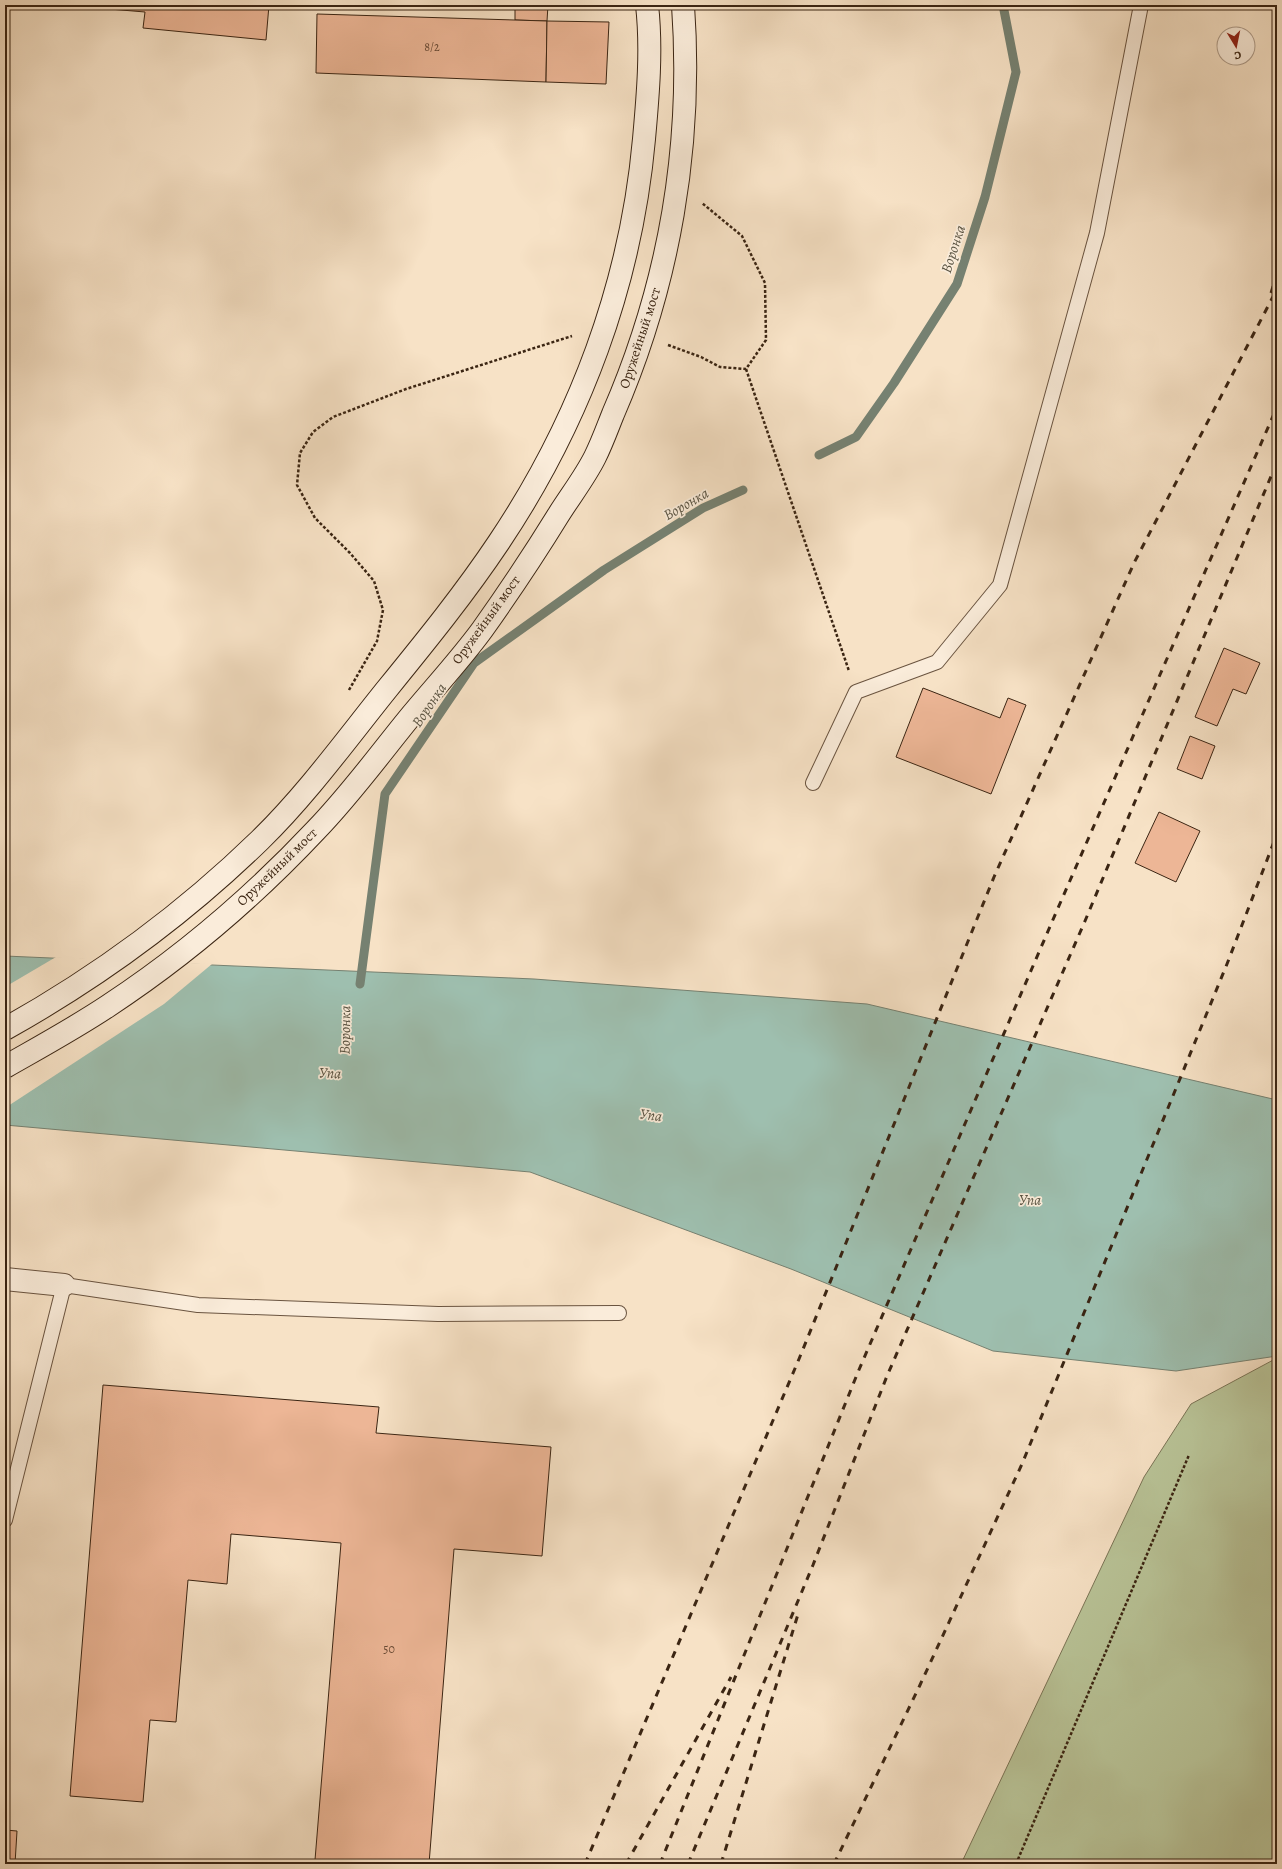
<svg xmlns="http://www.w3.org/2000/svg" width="1282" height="1869" font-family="Alegreya,serif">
<rect width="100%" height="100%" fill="#f7e2c6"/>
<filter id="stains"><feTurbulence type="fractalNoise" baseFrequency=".005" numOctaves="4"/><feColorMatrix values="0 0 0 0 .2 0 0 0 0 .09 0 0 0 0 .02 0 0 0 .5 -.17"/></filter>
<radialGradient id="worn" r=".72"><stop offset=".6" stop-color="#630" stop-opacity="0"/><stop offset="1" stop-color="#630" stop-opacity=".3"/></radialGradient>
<!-- green -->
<path fill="#b9c498" stroke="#7a7456" d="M 1277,1358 L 1277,1864 L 961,1864 L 1144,1477 L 1191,1404 Z"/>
<!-- water -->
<path fill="#9ebfaf" stroke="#768171" d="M 5,956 L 534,979 L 867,1004 L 1277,1100 L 1277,1356 L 1176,1371 L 993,1351 L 791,1269 L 530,1172 L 5,1125 Z"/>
<!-- pier -->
<path fill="#f7e2c6" d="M 56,957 L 212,964 L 164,1004 L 5,1108 L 5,987 Z"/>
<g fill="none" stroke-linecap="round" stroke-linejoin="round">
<!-- stream -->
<g stroke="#768171" stroke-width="9">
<path d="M 819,455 L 856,437 L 894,383 L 957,284 L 985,197 L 1016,72 L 1003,5"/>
<path d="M 360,984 L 385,794 L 474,663 L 604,570 L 703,508 L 743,490"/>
</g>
</g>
<!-- building -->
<g fill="#edb696" stroke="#3b2513">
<path d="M 62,5 L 269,5 L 266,40 L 143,28 L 145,12 Z"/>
<path d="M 515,5 L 548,5 L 547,21 L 515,20 Z"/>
<path d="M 317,14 L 547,21 L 546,82 L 316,73 Z"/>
<path d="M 547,21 L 609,22 L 606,84 L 546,82 Z"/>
<path d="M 1224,648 L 1260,663 L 1246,694 L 1233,689 L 1217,726 L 1195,717 Z"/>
<path d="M 923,688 L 1000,718 L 1008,698 L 1026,705 L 991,794 L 896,757 Z"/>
<path d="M 1190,736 L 1215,746 L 1202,779 L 1177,769 Z"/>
<path d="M 1159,812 L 1200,831 L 1176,882 L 1135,863 Z"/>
<path d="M 103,1385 L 379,1407 L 376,1433 L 551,1447 L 542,1556 L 454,1549 L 429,1864 L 366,1864 L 315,1860 L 341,1543 L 231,1534 L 227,1584 L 188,1580 L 176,1722 L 150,1720 L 143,1802 L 70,1796 Z"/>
<path d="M 5,1830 L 17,1831 L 15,1864 L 5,1864 Z"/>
</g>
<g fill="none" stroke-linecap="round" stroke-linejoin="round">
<!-- lane casing -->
<g stroke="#6a5440" stroke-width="16">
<g id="lane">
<path d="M 813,783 L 856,692 L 937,662 L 1000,585 L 1097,233 L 1141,5"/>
<path d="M 5,1520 L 64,1285 L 198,1305 L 438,1314 L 619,1313"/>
</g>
</g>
<!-- street casing -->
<g stroke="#6a5440" stroke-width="24">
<path id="street" d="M 5,1279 L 64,1285"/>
</g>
<!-- path -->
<g stroke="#3b2513" stroke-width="2.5" stroke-dasharray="3 2" stroke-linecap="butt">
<path d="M 668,345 L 701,357 L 720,367 L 746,369 L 766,340 L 765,283 L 742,236 L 702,203"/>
<path d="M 746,369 L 849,671"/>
<path d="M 349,690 L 377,641 L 383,610 L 374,581 L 350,553 L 315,518 L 297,485 L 300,453 L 313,432 L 333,417 L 406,389 L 572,336"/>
<path d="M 1016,1864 L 1189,1455"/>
</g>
<!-- lane -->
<use href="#lane" stroke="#faecda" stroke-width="14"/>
<!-- street -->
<use href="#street" stroke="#faecda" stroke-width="22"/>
<!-- rail -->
<g stroke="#3b2513" stroke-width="3" stroke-dasharray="7 7" stroke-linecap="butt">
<path d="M 1271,293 L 1277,274"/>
<path d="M 585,1864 L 799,1359 L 994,877 L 1134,563 L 1277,289"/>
<path d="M 626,1864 L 731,1677"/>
<path d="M 660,1864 L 858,1372 L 1058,908 L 1277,407"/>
<path d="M 688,1864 L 813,1565 L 887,1376 L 1085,921 L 1277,462"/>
<path d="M 721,1864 L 799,1611"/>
<path d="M 834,1864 L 920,1685 L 1022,1464 L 1227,964 L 1277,834"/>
</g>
<!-- secondary-bridge casing -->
<g stroke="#3b2513" stroke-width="24" stroke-linecap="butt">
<g id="secondary-bridge">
<path d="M 5,1029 C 98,977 184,914 260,840 C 307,794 346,740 387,689 C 426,641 465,593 499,542 C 580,421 631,284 644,139 C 648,95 652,49 647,5"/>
<path d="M 5,1067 C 40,1047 75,1028 108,1006 C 184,956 254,896 316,830 C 350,795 379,755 410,717 C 434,688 460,660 482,630 C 509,592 535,553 559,514 C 571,495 585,477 595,457 C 602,443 607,429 613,414 C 669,285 693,146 683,5"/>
</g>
</g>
<!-- secondary-bridge -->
<use href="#secondary-bridge" stroke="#faecda" stroke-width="22"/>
</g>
<g text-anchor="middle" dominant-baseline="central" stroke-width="3.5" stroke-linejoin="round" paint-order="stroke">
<!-- number labels -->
<g font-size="12" fill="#684934">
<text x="432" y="47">8/2</text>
<text x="389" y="1649">50</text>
</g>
<!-- street labels -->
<g font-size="14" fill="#3b2513" stroke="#faecda">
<text transform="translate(640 338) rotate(-72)">Оружейный мост</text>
<text transform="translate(486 620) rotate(-54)">Оружейный мост</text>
<text transform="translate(277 867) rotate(-44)">Оружейный мост</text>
</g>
<!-- water labels -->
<g font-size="15" font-style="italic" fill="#595342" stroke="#faecda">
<text transform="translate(953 249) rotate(-72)">Воронка</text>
<text transform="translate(686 504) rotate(-30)">Воронка</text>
<text transform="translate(429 705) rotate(-56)">Воронка</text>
<text transform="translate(345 1030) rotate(-89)">Воронка</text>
<text transform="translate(330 1073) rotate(3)">Упа</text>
<text transform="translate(651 1115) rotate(8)">Упа</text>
<text x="1030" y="1200">Упа</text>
</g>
</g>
<!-- margin -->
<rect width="1282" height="1869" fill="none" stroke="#f7e2c6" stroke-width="20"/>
<rect x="6" y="6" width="1270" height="1857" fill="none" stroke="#3b2513" stroke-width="2"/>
<rect x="10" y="10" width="1262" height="1849" fill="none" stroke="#3b2513"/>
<!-- north arrow -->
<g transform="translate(1236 46) rotate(170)"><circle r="19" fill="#faecda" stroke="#ae9c8a"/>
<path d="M0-3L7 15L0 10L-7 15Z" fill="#8f2418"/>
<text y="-6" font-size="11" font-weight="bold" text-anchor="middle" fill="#3b2513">С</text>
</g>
<rect width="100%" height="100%" filter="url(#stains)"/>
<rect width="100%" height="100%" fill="url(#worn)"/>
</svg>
